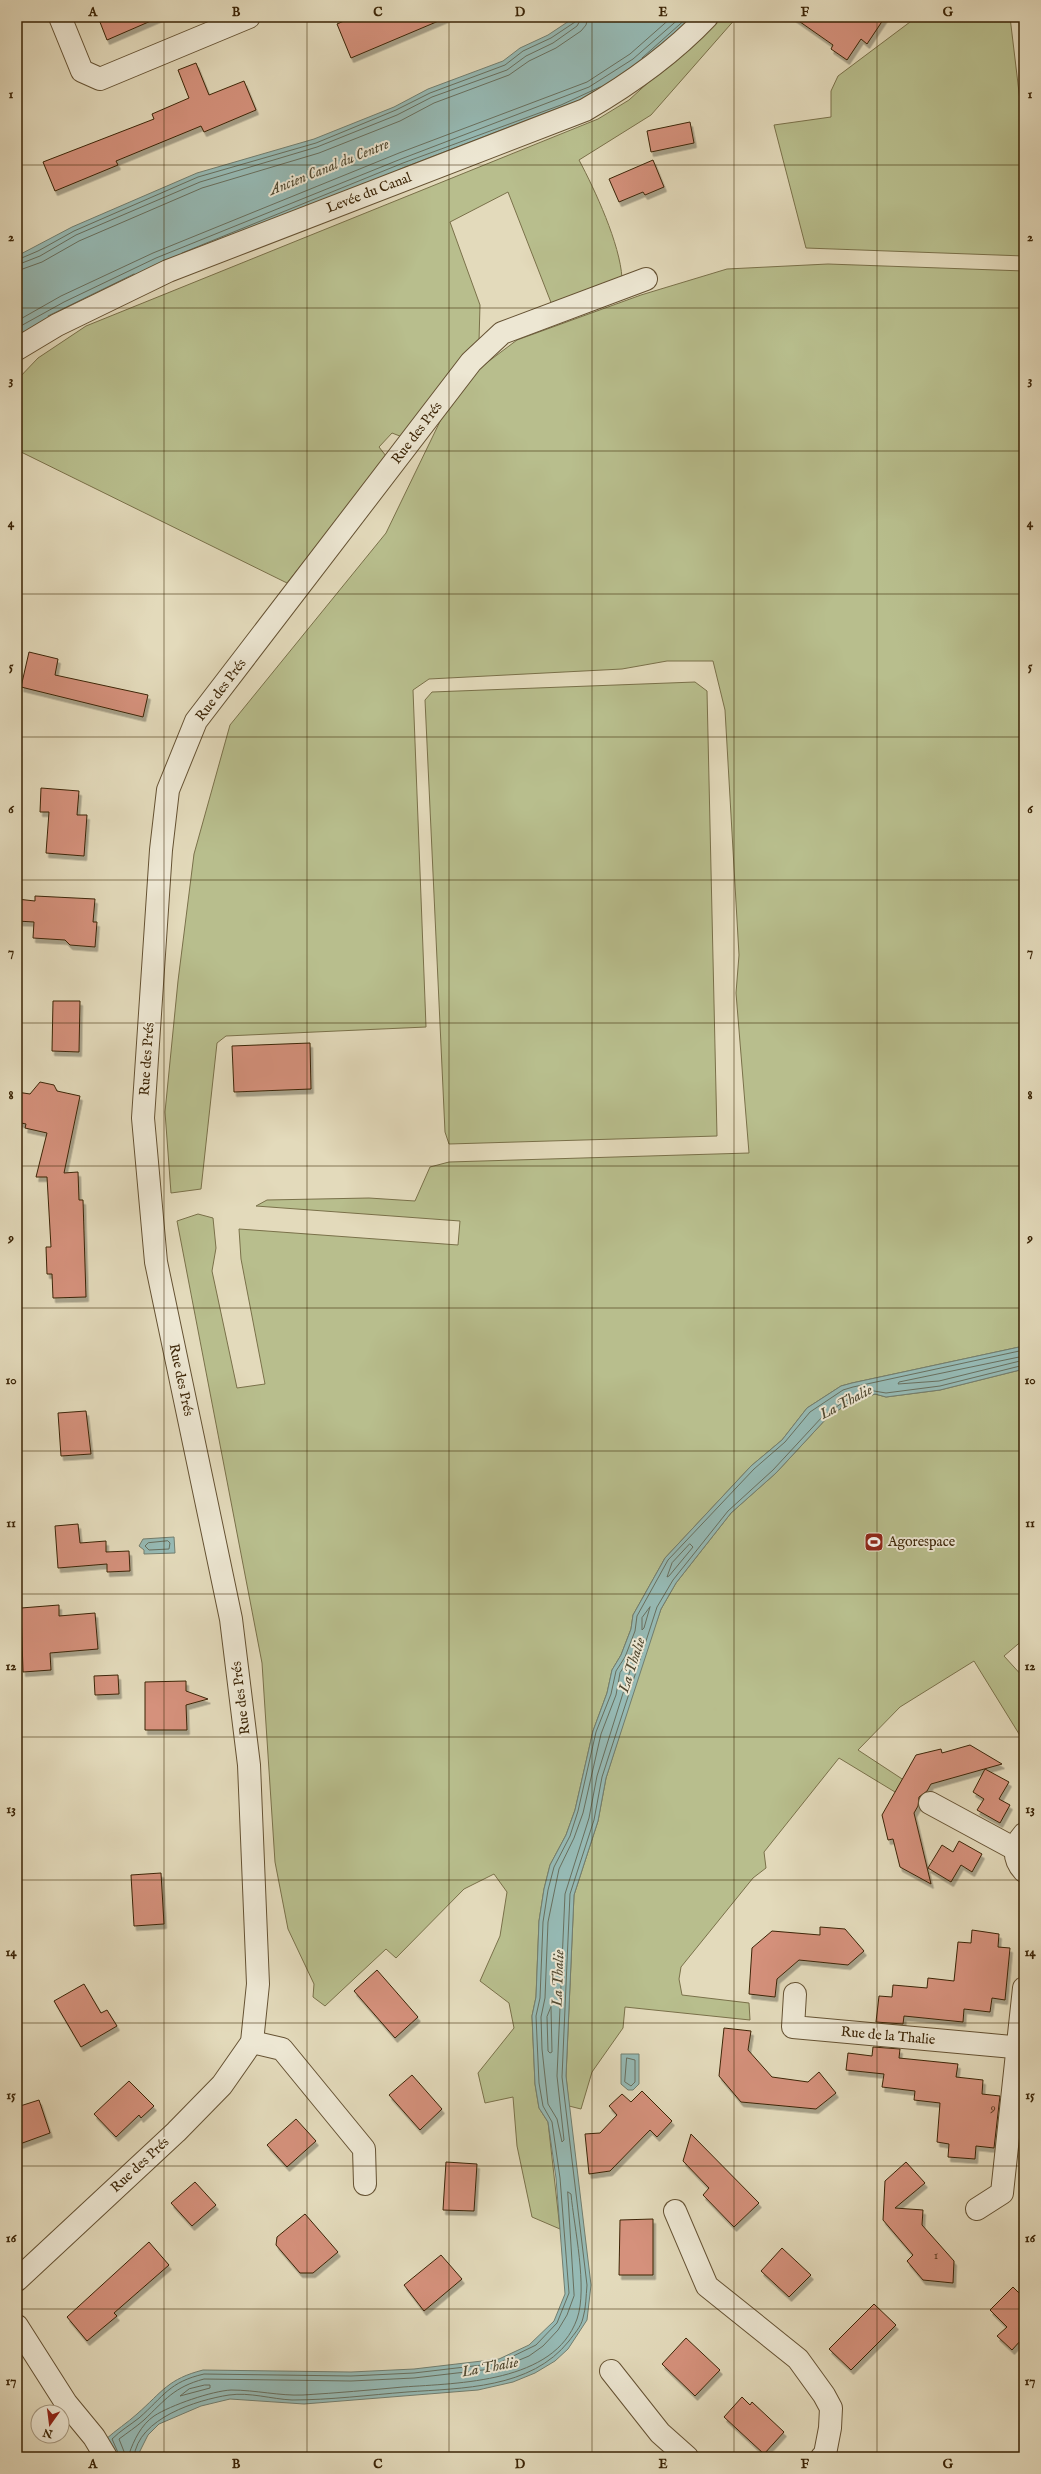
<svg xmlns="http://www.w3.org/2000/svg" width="1041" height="2474" font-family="'IM FELL English',serif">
<defs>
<filter id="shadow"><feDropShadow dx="2.5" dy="4.5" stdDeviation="0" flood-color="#0004"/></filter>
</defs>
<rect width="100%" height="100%" fill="#e3dabb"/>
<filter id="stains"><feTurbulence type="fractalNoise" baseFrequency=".005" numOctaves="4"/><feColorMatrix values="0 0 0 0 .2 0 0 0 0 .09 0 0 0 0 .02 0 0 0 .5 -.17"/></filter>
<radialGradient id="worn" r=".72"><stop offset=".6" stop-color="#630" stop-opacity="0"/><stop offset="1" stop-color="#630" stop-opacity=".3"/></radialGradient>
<!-- green -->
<g fill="#b8be8d" stroke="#7a714a">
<path d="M 720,17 L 737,17 L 651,115 L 579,160 C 595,190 620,244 622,278 L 552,305 L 508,192 L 450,222 L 480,305 L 479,341 L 405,438 L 392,433 L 379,447 L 386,456 L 379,467 L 287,583 L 17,450 L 17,380 L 38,358 L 86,326 L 598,119 L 629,100 Z"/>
<path d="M 903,17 L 1010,17 L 1024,134 L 1024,256 L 806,248 L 774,125 L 831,117 L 831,91 L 838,76 L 910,22 Z"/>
<path d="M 828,264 L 1024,271 L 1024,1346 L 852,1383 L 841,1386 L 807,1408 L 782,1440 L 751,1466 L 665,1558 L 633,1615 L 631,1629 L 621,1655 L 612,1670 L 607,1693 L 593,1731 L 575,1810 L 566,1835 L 550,1865 L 544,1889 L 539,1921 L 536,1997 L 532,2016 L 535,2084 L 539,2108 L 548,2122 L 560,2229 L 532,2217 L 517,2146 L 513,2097 L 485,2103 L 478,2073 L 514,2028 L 509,2003 L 480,1981 L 500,1936 L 507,1892 L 494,1874 L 464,1889 L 396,1958 L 386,1949 L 325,2006 L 313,1997 L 314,1984 L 288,1929 L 275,1862 L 262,1663 L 177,1221 L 198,1214 L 213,1218 L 216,1248 L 212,1271 L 237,1388 L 265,1384 L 241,1259 L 239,1229 L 458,1245 L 460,1221 L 256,1206 L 267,1200 L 369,1198 L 415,1201 L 430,1167 L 449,1162 L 749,1153 L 736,993 L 739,955 L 725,710 L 713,661 L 667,661 L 622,669 L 429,679 L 413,690 L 426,1027 L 226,1036 L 217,1043 L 201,1189 L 171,1193 L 165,1112 L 178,981 L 194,854 L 230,725 L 386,533 L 447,407 L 477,370 L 517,340 L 641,295 L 727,269 Z"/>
<path d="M 695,682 L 707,691 L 717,1136 L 449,1144 L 445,1132 L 425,700 L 432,692 Z"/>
<path d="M 1024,1369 L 1024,1639 L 1004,1656 L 1024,1678 L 1024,1742 L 974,1661 L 900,1707 L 858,1750 L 925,1794 L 920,1803 L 897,1790 L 895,1792 L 839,1758 L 764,1852 L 766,1868 L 753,1878 L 681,1967 L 679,1979 L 682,1995 L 749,2003 L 750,2020 L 625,2007 L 623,2028 L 592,2072 L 581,2109 L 569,2106 L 566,2076 L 574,1895 L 598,1821 L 606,1778 L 645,1654 L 661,1609 L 676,1583 L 731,1513 L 776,1473 L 826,1419 L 847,1404 L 875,1394 L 886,1397 L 940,1390 Z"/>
</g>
<!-- water -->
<g fill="#96bab5" stroke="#727e6f">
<path d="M 575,17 L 693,17 L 673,37 L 593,95 L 405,167 L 17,339 L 17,256 L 72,227 L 197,173 L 314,139 L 394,107 L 428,89 L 503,61 L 520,48 L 548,35 Z"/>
<path d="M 1024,1346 L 1024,1369 L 940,1390 L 886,1397 L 875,1394 L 847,1404 L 826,1419 L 776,1473 L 731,1513 L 676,1583 L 661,1609 L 606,1778 L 598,1821 L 574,1895 L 566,2076 L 591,2285 L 587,2320 L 568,2349 L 555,2361 L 535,2373 L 513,2382 L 478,2390 L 304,2404 L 230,2399 L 201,2406 L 159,2424 L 148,2435 L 137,2457 L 117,2457 L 106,2439 C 116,2430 127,2423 137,2414 C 163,2391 168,2379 203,2370 L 351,2372 L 414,2369 L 499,2359 L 529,2345 L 554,2321 L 565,2294 L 556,2178 L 548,2122 L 539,2108 L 535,2084 L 532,2016 L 536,1997 L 539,1921 L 544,1889 L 550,1865 L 566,1835 L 575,1810 L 593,1731 L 607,1693 L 612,1670 L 621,1655 L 631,1629 L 633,1615 L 665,1558 L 751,1466 L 782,1440 L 807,1408 L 841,1386 L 852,1383 Z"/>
<path d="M 174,1537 L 175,1553 L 144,1554 L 144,1550 L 139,1546 L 143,1539 Z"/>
<path d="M 621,2054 L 639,2054 L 639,2084 L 633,2090 L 628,2090 L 621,2084 Z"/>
</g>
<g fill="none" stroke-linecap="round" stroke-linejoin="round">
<!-- shore -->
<g stroke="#686f5e" stroke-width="1">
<path d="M 642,58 L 688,17"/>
<path d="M 182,253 L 403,163 L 561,105 L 600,87"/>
<path d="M 17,260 L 38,251 L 74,231 L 198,177 L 316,143 L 396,110 L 430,93 L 505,65 L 523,51 L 551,38 L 575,22 L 577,17"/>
<path d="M 17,265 L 40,256 L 76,235 L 200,182 L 317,147 L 397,115 L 432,97 L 507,70 L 526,56 L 553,43 L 577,26 L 582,17"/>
<path d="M 17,271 L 42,262 L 79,241 L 202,188 L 319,153 L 400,121 L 434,103 L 509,75 L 529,61 L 556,48 L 581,31 L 586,25 L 588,17"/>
<path d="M 48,316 L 134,274"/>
<path d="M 17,321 L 61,296 L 153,253 L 399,153 L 587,82 L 630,54 L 672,17"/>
<path d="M 17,328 L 64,302 L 156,258 L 401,159 L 589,87 L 633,59 L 681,17"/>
<path d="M 1024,1356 L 899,1382 L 898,1384 L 939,1381 L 1024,1360"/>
<path d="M 168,1541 L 170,1543 L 169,1549 L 149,1550 L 145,1546 L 148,1543 Z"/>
<path d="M 690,1544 L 693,1547 L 669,1576 L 667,1577 L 672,1563 Z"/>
<path d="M 650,1607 L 644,1628 L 642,1630 L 642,1618 Z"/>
<path d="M 633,1653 L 635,1655 L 597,1776 L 589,1818 L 565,1894 L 557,2076 L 564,2140 L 562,2142 L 557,2119 L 548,2104 L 542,2049 L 541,2017 L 545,1998 L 548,1922 L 559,1869 L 574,1838 L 583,1813 L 601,1734 L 616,1695 L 620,1673 Z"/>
<path d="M 551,2007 L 552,2052 L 550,2053 L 548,2051 L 547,2017 Z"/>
<path d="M 627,2058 L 635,2060 L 635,2082 L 631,2086 L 625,2082 Z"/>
<path d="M 568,2192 L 571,2194 C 574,2227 588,2288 577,2319 C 554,2383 459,2383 403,2387 C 370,2390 337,2393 303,2395 C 279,2396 256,2390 231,2390 C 212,2391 171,2405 154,2416 C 141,2425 134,2440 129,2454 L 125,2454 L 119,2439 C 127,2433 136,2427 144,2420 C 165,2400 174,2387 204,2379 L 351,2381 L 414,2378 L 500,2368 L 529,2356 L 543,2346 L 558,2330 L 567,2315 L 574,2296 Z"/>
<path d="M 205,2385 L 210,2385 L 210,2388 L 180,2396 L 189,2389 Z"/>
<path d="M 120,2457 L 112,2439 C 120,2431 130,2425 139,2418 C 164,2396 169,2382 204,2374 L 351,2376 L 414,2373 L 499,2363 L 536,2345 L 557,2323 L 569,2293 L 560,2178 L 552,2122 L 543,2106 L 539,2083 L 536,2016 L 540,1998 L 543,1922 L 548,1890 L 554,1867 L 570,1836 L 578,1811 L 596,1732 L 611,1694 L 616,1671 L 625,1657 L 635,1631 L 637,1616 L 668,1560 L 754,1469 L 785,1442 L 810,1412 L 843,1390 L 853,1387 L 1024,1350"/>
<path d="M 134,2457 C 138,2418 197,2400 229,2395 C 250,2392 271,2399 292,2400 C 330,2400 369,2395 407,2392 C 462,2388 531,2389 569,2341 C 574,2334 581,2327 583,2318 C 586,2308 586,2296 587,2285 L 562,2077 L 570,1894 L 594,1820 L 602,1777 L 657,1607 L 673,1580 L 728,1511 L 773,1470 L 823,1416 L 845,1401 L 874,1391 L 886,1393 L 940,1386 L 1024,1365"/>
</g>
</g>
<!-- building -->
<g fill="#d5917c" stroke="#3b2406" filter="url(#shadow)">
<path d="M 98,17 L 160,17 L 107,40 Z"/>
<path d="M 353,17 L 448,17 L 351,58 L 337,24 Z"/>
<path d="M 793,17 L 885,17 L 867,44 L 861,39 L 847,60 L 831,49 L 833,45 Z"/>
<path d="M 196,63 L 209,95 L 244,81 L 256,110 L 204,132 L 201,126 L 116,161 L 118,165 L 55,191 L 43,162 L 154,119 L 152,114 L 189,98 L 178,70 Z"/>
<path d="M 690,122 L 694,143 L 651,152 L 647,131 Z"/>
<path d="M 653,160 L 664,187 L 645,195 L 643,192 L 619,202 L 609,179 Z"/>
<path d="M 29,652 L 58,659 L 55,675 L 148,695 L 143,717 L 21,687 Z"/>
<path d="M 41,788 L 79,791 L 77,815 L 87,815 L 84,856 L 46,853 L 49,812 L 40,812 Z"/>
<path d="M 35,896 L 95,899 L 93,922 L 97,922 L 95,947 L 70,945 L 65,940 L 33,938 L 34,922 L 17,921 L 17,899 L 35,901 Z"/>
<path d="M 53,1001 L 80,1001 L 79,1052 L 52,1051 Z"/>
<path d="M 310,1043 L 311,1089 L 234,1092 L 232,1046 Z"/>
<path d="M 40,1082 L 54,1085 L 57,1091 L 80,1096 L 64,1173 L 78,1172 L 79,1200 L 83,1200 L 86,1297 L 53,1298 L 52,1274 L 47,1274 L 46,1247 L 51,1247 L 47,1177 L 36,1177 L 47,1133 L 25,1128 L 26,1124 L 17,1122 L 17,1092 L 30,1094 Z"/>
<path d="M 86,1411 L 91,1454 L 61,1456 L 58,1413 Z"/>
<path d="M 78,1524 L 80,1543 L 106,1541 L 106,1552 L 129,1551 L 130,1571 L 107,1572 L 107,1564 L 58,1568 L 55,1526 Z"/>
<path d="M 59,1605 L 59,1616 L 95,1613 L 98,1649 L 50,1653 L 51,1670 L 23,1672 L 21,1608 Z"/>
<path d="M 118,1675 L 119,1694 L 95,1695 L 94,1676 Z"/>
<path d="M 186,1681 L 186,1691 L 208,1699 L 186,1705 L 187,1730 L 145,1730 L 145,1682 Z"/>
<path d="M 970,1745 L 1002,1764 L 931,1784 L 927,1791 L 919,1797 L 918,1806 L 914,1813 L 931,1884 L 900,1867 L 893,1839 L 888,1840 L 882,1815 L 916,1755 L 941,1749 L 942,1753 Z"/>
<path d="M 985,1769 L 1009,1782 L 999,1799 L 1010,1805 L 1000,1823 L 977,1810 L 984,1799 L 973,1792 Z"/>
<path d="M 959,1841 L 982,1854 L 972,1872 L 961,1865 L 951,1882 L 928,1868 L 942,1845 L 953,1852 Z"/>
<path d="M 161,1873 L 164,1924 L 134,1926 L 131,1875 Z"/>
<path d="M 820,1927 L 845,1929 L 864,1951 L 848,1965 L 799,1960 L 777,1979 L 775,1997 L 749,1994 L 752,1948 L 772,1931 L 820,1935 Z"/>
<path d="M 972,1930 L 999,1934 L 998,1947 L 1010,1948 L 1005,2000 L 992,1998 L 990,2012 L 964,2009 L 963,2022 L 904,2016 L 903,2024 L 876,2022 L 879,1996 L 892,1997 L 893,1985 L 927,1988 L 928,1978 L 954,1981 L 958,1942 L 971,1943 Z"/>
<path d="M 377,1970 L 418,2017 L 395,2038 L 354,1991 Z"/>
<path d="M 84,1984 L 101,2013 L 107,2010 L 117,2026 L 81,2047 L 54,2001 Z"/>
<path d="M 724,2028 L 751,2031 L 748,2050 L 772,2077 L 808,2082 L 819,2072 L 836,2093 L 816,2109 L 741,2102 L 719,2076 Z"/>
<path d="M 873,2047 L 900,2049 L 899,2058 L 958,2064 L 956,2077 L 983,2080 L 982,2094 L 1000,2096 L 994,2148 L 976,2146 L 975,2159 L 948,2157 L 949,2144 L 937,2142 L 940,2103 L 914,2100 L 915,2091 L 882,2087 L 884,2074 L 846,2070 L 848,2053 L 872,2056 Z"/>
<path d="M 412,2075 L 442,2109 L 420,2130 L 389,2095 Z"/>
<path d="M 129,2081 L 154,2106 L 141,2118 L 139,2115 L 116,2137 L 94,2114 Z"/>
<path d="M 642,2091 L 672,2121 L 657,2137 L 650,2130 L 610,2171 L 589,2174 L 585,2134 L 600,2133 L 617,2115 L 609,2106 L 622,2094 L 631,2102 Z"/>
<path d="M 39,2100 L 50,2133 L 17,2145 L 17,2107 Z"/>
<path d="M 1024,2105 L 1024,2151 L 1019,2151 Z"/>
<path d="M 296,2119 L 316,2141 L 287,2167 L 267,2145 Z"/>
<path d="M 691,2134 L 759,2203 L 734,2227 L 703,2195 L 709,2188 L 683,2161 Z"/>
<path d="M 446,2162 L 477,2164 L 474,2211 L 443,2210 Z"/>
<path d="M 906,2162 L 925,2183 L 895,2208 L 923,2210 L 922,2225 L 954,2261 L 953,2283 L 923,2280 L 907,2261 L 913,2255 L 883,2220 L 885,2181 Z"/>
<path d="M 195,2182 L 216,2205 L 192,2226 L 171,2203 Z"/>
<path d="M 305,2214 L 338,2252 L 313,2273 L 300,2273 L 276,2245 L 277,2237 Z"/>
<path d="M 653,2219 L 653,2275 L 619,2275 L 620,2220 Z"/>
<path d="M 149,2242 L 169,2265 L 114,2313 L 117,2316 L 87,2341 L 67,2317 Z"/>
<path d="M 782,2248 L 811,2275 L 789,2297 L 761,2271 Z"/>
<path d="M 441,2255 L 462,2279 L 424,2311 L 404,2285 Z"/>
<path d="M 1013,2287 L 1024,2298 L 1024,2343 L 1021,2340 L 1012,2350 L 997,2336 L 1007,2327 L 990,2310 Z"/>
<path d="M 874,2304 L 896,2325 L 851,2370 L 829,2349 Z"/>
<path d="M 686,2338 L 720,2370 L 695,2396 L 662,2364 Z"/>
<path d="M 742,2397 L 750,2405 L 752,2402 L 784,2432 L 764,2454 L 724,2417 Z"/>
</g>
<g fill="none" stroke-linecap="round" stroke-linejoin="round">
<!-- minor casing -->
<g stroke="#655233" stroke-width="24">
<g id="minor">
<path d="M 60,17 L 82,71 L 100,79 L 249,17"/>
<path d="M 17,349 L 57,325 L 168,271 L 585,110 C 630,84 671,55 707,17"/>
<path d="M 930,1803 L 1015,1849"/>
<path d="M 1024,1834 C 1013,1846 1013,1859 1024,1871"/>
<path d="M 795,1994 L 793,2027 L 1024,2048"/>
<path d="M 252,2042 L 282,2049 L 364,2149 L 365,2184"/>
<path d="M 977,2209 L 1002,2193 L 1024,1988"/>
<path d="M 675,2211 L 707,2286 L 798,2359 L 824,2395 L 831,2408 L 830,2428 L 825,2454 L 822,2457"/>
<path d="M 17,2280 L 176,2132 L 222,2085 L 252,2042 L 258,1984 L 249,1765 L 231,1619 L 156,1262 L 143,1118 L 161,850 L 168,790 L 196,721 L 471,362 L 502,333 L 646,279"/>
<path d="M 17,2326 L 66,2403 L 94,2437 L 106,2457"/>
<path d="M 611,2371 L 660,2433 L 687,2457"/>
</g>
</g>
<!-- minor -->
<use href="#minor" stroke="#ede7d3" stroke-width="22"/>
</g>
<!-- grid -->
<path fill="none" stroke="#3b2406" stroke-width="1" stroke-opacity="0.55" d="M 164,17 L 164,2457M 307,17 L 307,2457M 449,17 L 449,2457M 592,17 L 592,2457M 734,17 L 734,2457M 877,17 L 877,2457M 17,165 L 1024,165M 17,308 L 1024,308M 17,451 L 1024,451M 17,594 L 1024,594M 17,737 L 1024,737M 17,880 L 1024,880M 17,1023 L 1024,1023M 17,1166 L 1024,1166M 17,1308 L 1024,1308M 17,1451 L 1024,1451M 17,1594 L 1024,1594M 17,1737 L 1024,1737M 17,1880 L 1024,1880M 17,2023 L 1024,2023M 17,2166 L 1024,2166M 17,2309 L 1024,2309"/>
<!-- icons -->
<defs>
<g id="stadium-square" transform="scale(1)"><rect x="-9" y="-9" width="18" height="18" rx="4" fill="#8f2418" stroke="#ede7d3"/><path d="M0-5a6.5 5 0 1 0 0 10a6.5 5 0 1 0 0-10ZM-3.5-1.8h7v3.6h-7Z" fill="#fff"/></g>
</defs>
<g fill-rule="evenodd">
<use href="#stadium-square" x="874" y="1542"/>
</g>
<g text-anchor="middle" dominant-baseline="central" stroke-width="4" stroke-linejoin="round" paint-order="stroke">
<!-- number labels -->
<g font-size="12" fill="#623f24">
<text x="993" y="2108">9</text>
<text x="936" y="2255">1</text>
</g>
<!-- street labels -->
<g font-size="14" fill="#3b2406" stroke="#ede7d3">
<text transform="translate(369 193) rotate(-21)">Levée du Canal</text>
<text transform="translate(417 433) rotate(-53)">Rue des Prés</text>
<text transform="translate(221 690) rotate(-53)">Rue des Prés</text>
<text transform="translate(147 1059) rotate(-86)">Rue des Prés</text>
<text transform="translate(181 1380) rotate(78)">Rue des Prés</text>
<text transform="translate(241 1698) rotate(-97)">Rue des Prés</text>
<text transform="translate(888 2036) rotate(5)">Rue de la Thalie</text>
<text transform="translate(140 2165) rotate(-43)">Rue des Prés</text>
</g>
<!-- poi labels -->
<g font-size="14" fill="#3b2406" stroke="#ede7d3" text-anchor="start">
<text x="888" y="1542">Agorespace</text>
</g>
<!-- water labels -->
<g font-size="15" font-style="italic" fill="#524a32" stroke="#ede7d3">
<text transform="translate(329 167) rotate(-22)">Ancien Canal du Centre</text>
<text transform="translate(846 1402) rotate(-28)">La Thalie</text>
<text transform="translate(632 1665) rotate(-72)">La Thalie</text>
<text transform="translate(558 1978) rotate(-88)">La Thalie</text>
<text transform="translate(490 2367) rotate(-10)">La Thalie</text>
</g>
</g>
<!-- margin -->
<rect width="1041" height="2474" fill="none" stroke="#e3dabb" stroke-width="44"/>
<!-- north arrow -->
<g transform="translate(50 2424) rotate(194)"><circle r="19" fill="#ede7d3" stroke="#a69981"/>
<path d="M0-3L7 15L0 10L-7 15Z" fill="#8f2418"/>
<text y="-6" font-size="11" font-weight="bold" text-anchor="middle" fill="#3b2406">N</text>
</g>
<rect x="22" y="22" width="997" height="2430" fill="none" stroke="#3b2406" stroke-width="1.5"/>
<g font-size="13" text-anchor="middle" font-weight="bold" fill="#3b2406">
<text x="93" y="16">A</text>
<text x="236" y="16">B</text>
<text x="378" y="16">C</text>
<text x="520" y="16">D</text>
<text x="663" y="16">E</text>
<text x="805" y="16">F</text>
<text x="948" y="16">G</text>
<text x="11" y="98">1</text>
<text x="1030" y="98">1</text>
<text x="11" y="241">2</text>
<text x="1030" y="241">2</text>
<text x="11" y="384">3</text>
<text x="1030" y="384">3</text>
<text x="11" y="527">4</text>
<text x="1030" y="527">4</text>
<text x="11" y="670">5</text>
<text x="1030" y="670">5</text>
<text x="11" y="813">6</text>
<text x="1030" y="813">6</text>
<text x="11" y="956">7</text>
<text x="1030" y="956">7</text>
<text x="11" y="1099">8</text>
<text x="1030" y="1099">8</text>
<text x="11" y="1242">9</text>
<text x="1030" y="1242">9</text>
<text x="11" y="1384">10</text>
<text x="1030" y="1384">10</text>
<text x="11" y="1527">11</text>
<text x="1030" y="1527">11</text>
<text x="11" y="1670">12</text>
<text x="1030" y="1670">12</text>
<text x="11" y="1813">13</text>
<text x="1030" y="1813">13</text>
<text x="11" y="1956">14</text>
<text x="1030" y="1956">14</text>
<text x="11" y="2099">15</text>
<text x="1030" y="2099">15</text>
<text x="11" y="2242">16</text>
<text x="1030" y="2242">16</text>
<text x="11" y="2385">17</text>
<text x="1030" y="2385">17</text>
<text x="93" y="2468">A</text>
<text x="236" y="2468">B</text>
<text x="378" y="2468">C</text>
<text x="520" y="2468">D</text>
<text x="663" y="2468">E</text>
<text x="805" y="2468">F</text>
<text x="948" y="2468">G</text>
</g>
<rect width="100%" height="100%" filter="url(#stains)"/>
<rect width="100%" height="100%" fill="url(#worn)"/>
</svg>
